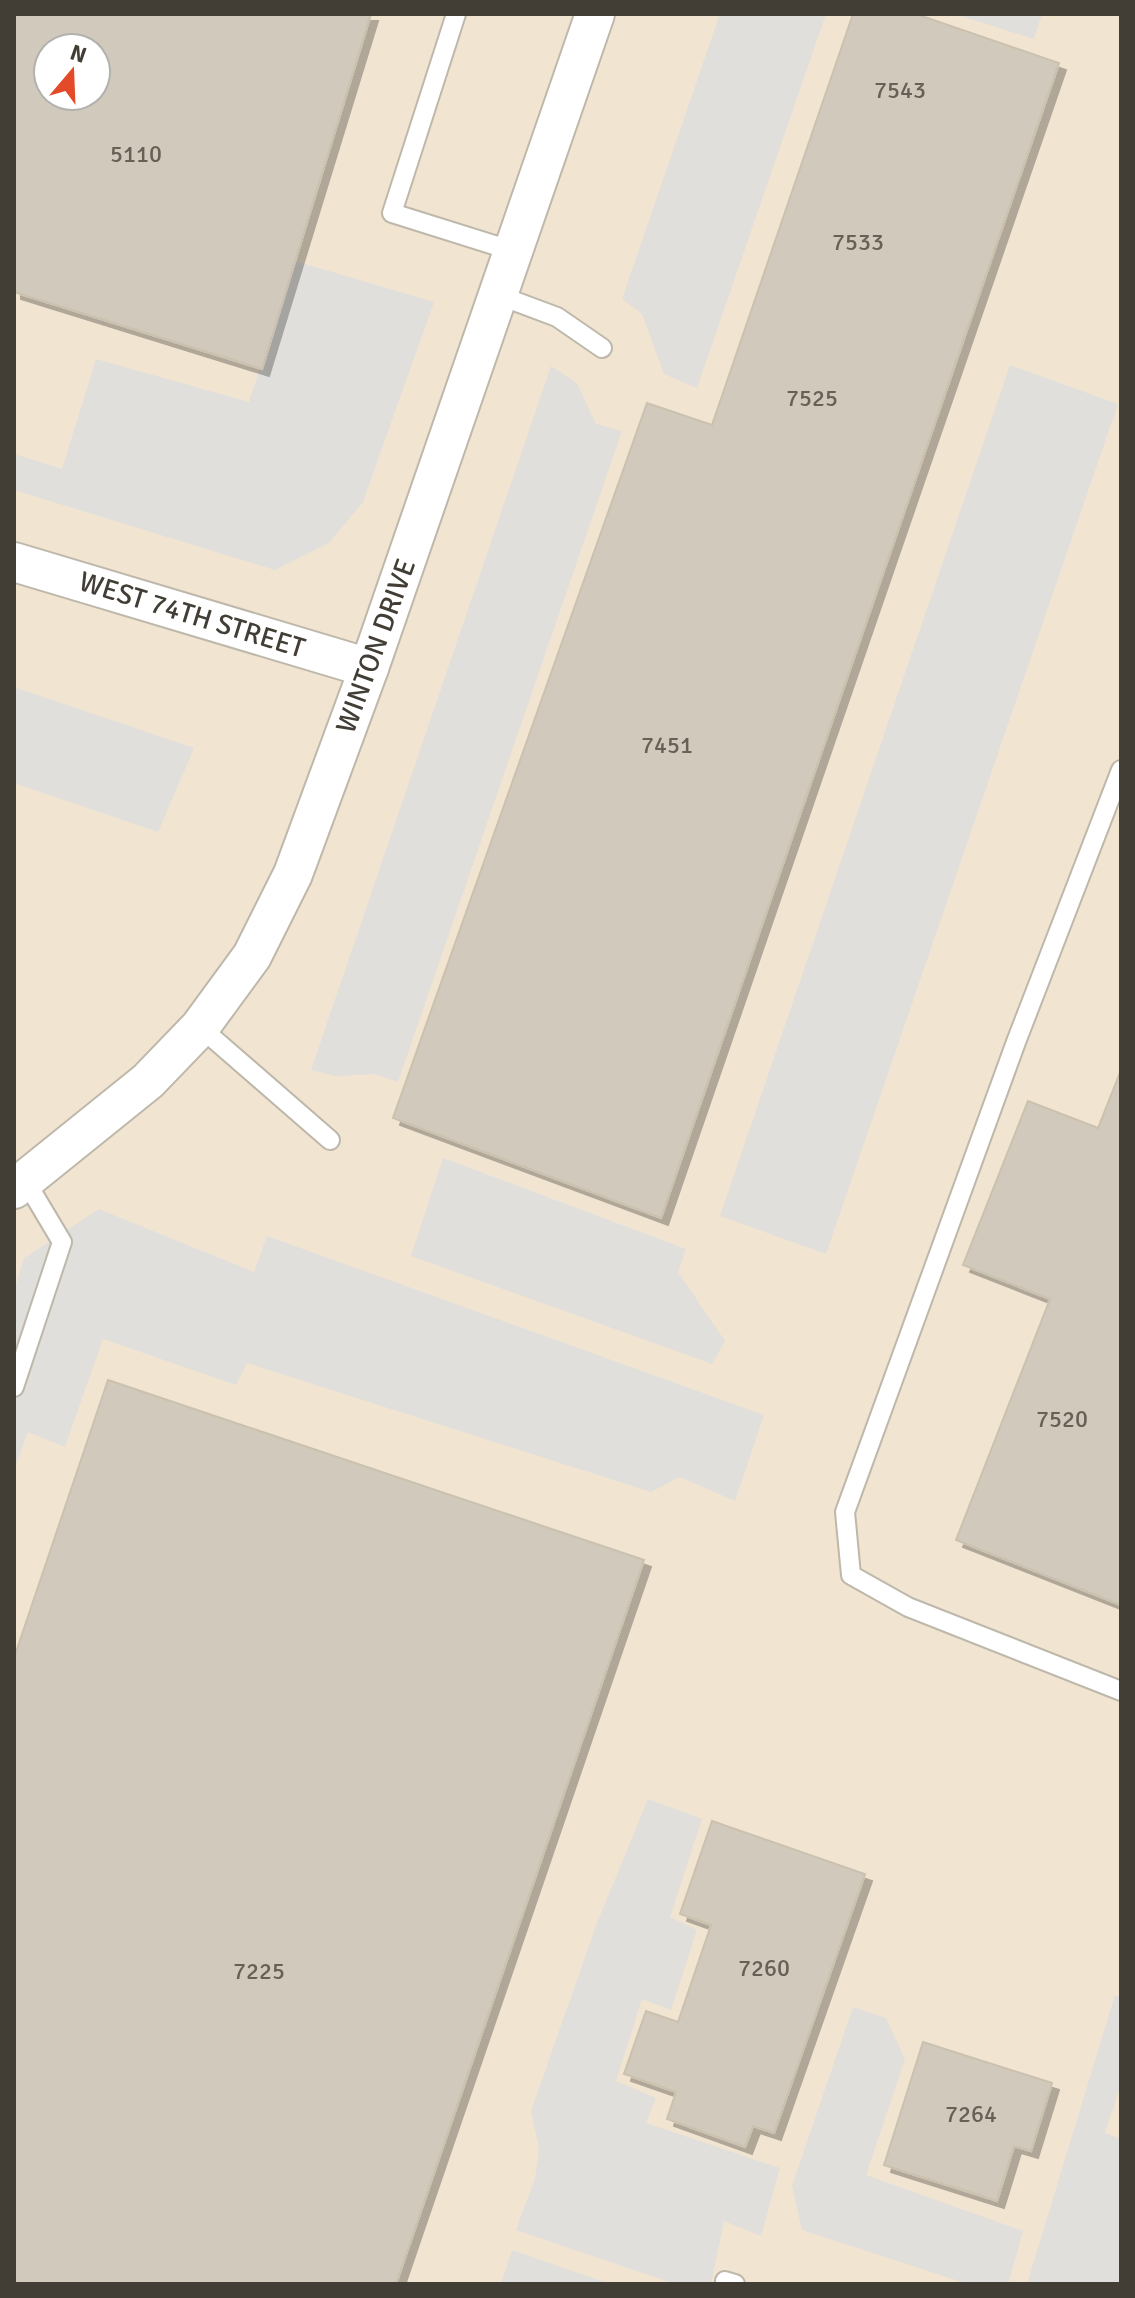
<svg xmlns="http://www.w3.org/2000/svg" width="1135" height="2298" font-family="Signika,sans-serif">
<defs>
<filter id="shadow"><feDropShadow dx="7" dy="7" stdDeviation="0" flood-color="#0004"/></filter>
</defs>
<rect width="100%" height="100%" fill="#f0ede4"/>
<!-- commercial -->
<path fill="#f1e4d1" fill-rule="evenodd" d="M 14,14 L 1121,14 L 1121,2284 L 14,2284 ZM 48,48 L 96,48 L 96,96 L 48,96 Z"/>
<!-- parking -->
<g fill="#e1dfdc">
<path d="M 720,14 L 826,14 L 697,388 L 664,374 L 642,314 L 622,299 Z"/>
<path d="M 955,14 L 1042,14 L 1034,39 Z"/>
<path d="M 295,261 L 434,302 L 363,502 L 329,543 L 275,570 L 14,490 L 14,454 L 62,469 L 96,359 L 249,402 Z"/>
<path d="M 1010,365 L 1118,404 L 826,1254 L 720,1216 Z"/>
<path d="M 551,366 L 577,383 L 596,424 L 622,431 L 398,1082 L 375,1074 L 336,1076 L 311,1070 Z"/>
<path d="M 14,687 L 194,748 L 158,832 L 14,783 Z"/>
<path d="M 443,1158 L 686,1249 L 678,1272 L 725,1341 L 712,1364 L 411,1256 Z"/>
<path d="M 99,1209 L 254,1272 L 267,1236 L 764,1415 L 735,1501 L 680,1477 L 651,1492 L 247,1363 L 236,1385 L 103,1339 L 65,1447 L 28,1432 L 14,1470 L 14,1291 L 24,1258 Z"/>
<path d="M 648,1799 L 702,1819 L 670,1917 L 697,1930 L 671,2010 L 642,1999 L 616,2081 L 656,2098 L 646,2123 L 780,2168 L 761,2236 L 724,2221 L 711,2284 L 675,2284 L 516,2230 L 535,2178 L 539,2150 L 531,2111 L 597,1923 Z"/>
<path d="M 1115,1995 L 1121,1997 L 1121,2084 L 1105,2133 L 1121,2139 L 1121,2284 L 1027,2284 Z"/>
<path d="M 853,2007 L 886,2018 L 905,2059 L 866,2175 L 1023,2231 L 1008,2284 L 968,2284 L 802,2230 L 792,2186 Z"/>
<path d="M 512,2250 L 610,2284 L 501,2284 Z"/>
</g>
<!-- building -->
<g fill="#d1c9bb" stroke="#cbc1af" stroke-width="2" fill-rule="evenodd" filter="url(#shadow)">
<path d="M 14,14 L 371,14 L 262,369 L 14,292 ZM 48,48 L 96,48 L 96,96 L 48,96 Z"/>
<path d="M 853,14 L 916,14 L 1059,63 L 661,1218 L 393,1118 L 647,403 L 712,425 Z"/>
<path d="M 1121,1070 L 1121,1605 L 956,1540 L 1050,1299 L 963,1265 L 1028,1101 L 1098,1128 Z"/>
<path d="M 108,1380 L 644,1560 L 396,2284 L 14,2284 L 14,1658 Z"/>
<path d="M 712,1821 L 865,1874 L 774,2133 L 753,2126 L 745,2147 L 667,2119 L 676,2092 L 624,2074 L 646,2011 L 678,2022 L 711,1925 L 680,1914 Z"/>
<path d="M 923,2042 L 1052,2083 L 1031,2151 L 1014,2146 L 997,2201 L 884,2165 Z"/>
</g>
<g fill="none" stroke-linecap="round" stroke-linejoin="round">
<!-- lane casing -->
<g stroke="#beb8ab" stroke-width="22">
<g id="lane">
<path d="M 456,14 L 392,213 L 513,251"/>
<path d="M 498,295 L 557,317 L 602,348"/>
<path d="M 1121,770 L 1016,1042 L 845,1512 L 851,1575 L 908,1607 L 1121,1691"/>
<path d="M 200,1027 L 330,1140"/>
<path d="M 14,1387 L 62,1242 L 25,1180"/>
<path d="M 725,2281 L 735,2284"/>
</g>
</g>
<!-- street casing -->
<g stroke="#beb8ab" stroke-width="42">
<g id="street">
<path d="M 14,562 L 369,668"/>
<path d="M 14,1189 L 148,1081 L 200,1027 L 252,956 L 293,874 L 369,668 L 595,14"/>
</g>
</g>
<!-- lane -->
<use href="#lane" stroke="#fff" stroke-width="18"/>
<!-- street -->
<use href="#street" stroke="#fff" stroke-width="38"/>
</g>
<g text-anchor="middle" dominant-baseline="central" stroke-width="7" stroke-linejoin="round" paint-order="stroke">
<!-- number labels -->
<g font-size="24" fill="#666056">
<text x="900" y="90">7543</text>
<text x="136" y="154">5110</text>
<text x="858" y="242">7533</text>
<text x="812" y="398">7525</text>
<text x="667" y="745">7451</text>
<text x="1062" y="1419">7520</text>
<text x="764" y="1968">7260</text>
<text x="259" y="1971">7225</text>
<text x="971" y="2114">7264</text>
</g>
<!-- street labels -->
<g font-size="28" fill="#423d35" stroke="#fff">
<text transform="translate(192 615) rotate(17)">WEST 74TH STREET</text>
<text transform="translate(376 646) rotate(-70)">WINTON DRIVE</text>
</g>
</g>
<!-- border -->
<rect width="1135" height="2298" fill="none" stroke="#423d35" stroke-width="32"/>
<!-- north arrow -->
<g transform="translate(72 72) rotate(19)"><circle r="38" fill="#ffffff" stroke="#b3b1ae" stroke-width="2"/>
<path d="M0-6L14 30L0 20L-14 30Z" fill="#e44a28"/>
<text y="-12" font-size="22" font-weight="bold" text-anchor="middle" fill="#423d35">N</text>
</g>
</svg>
